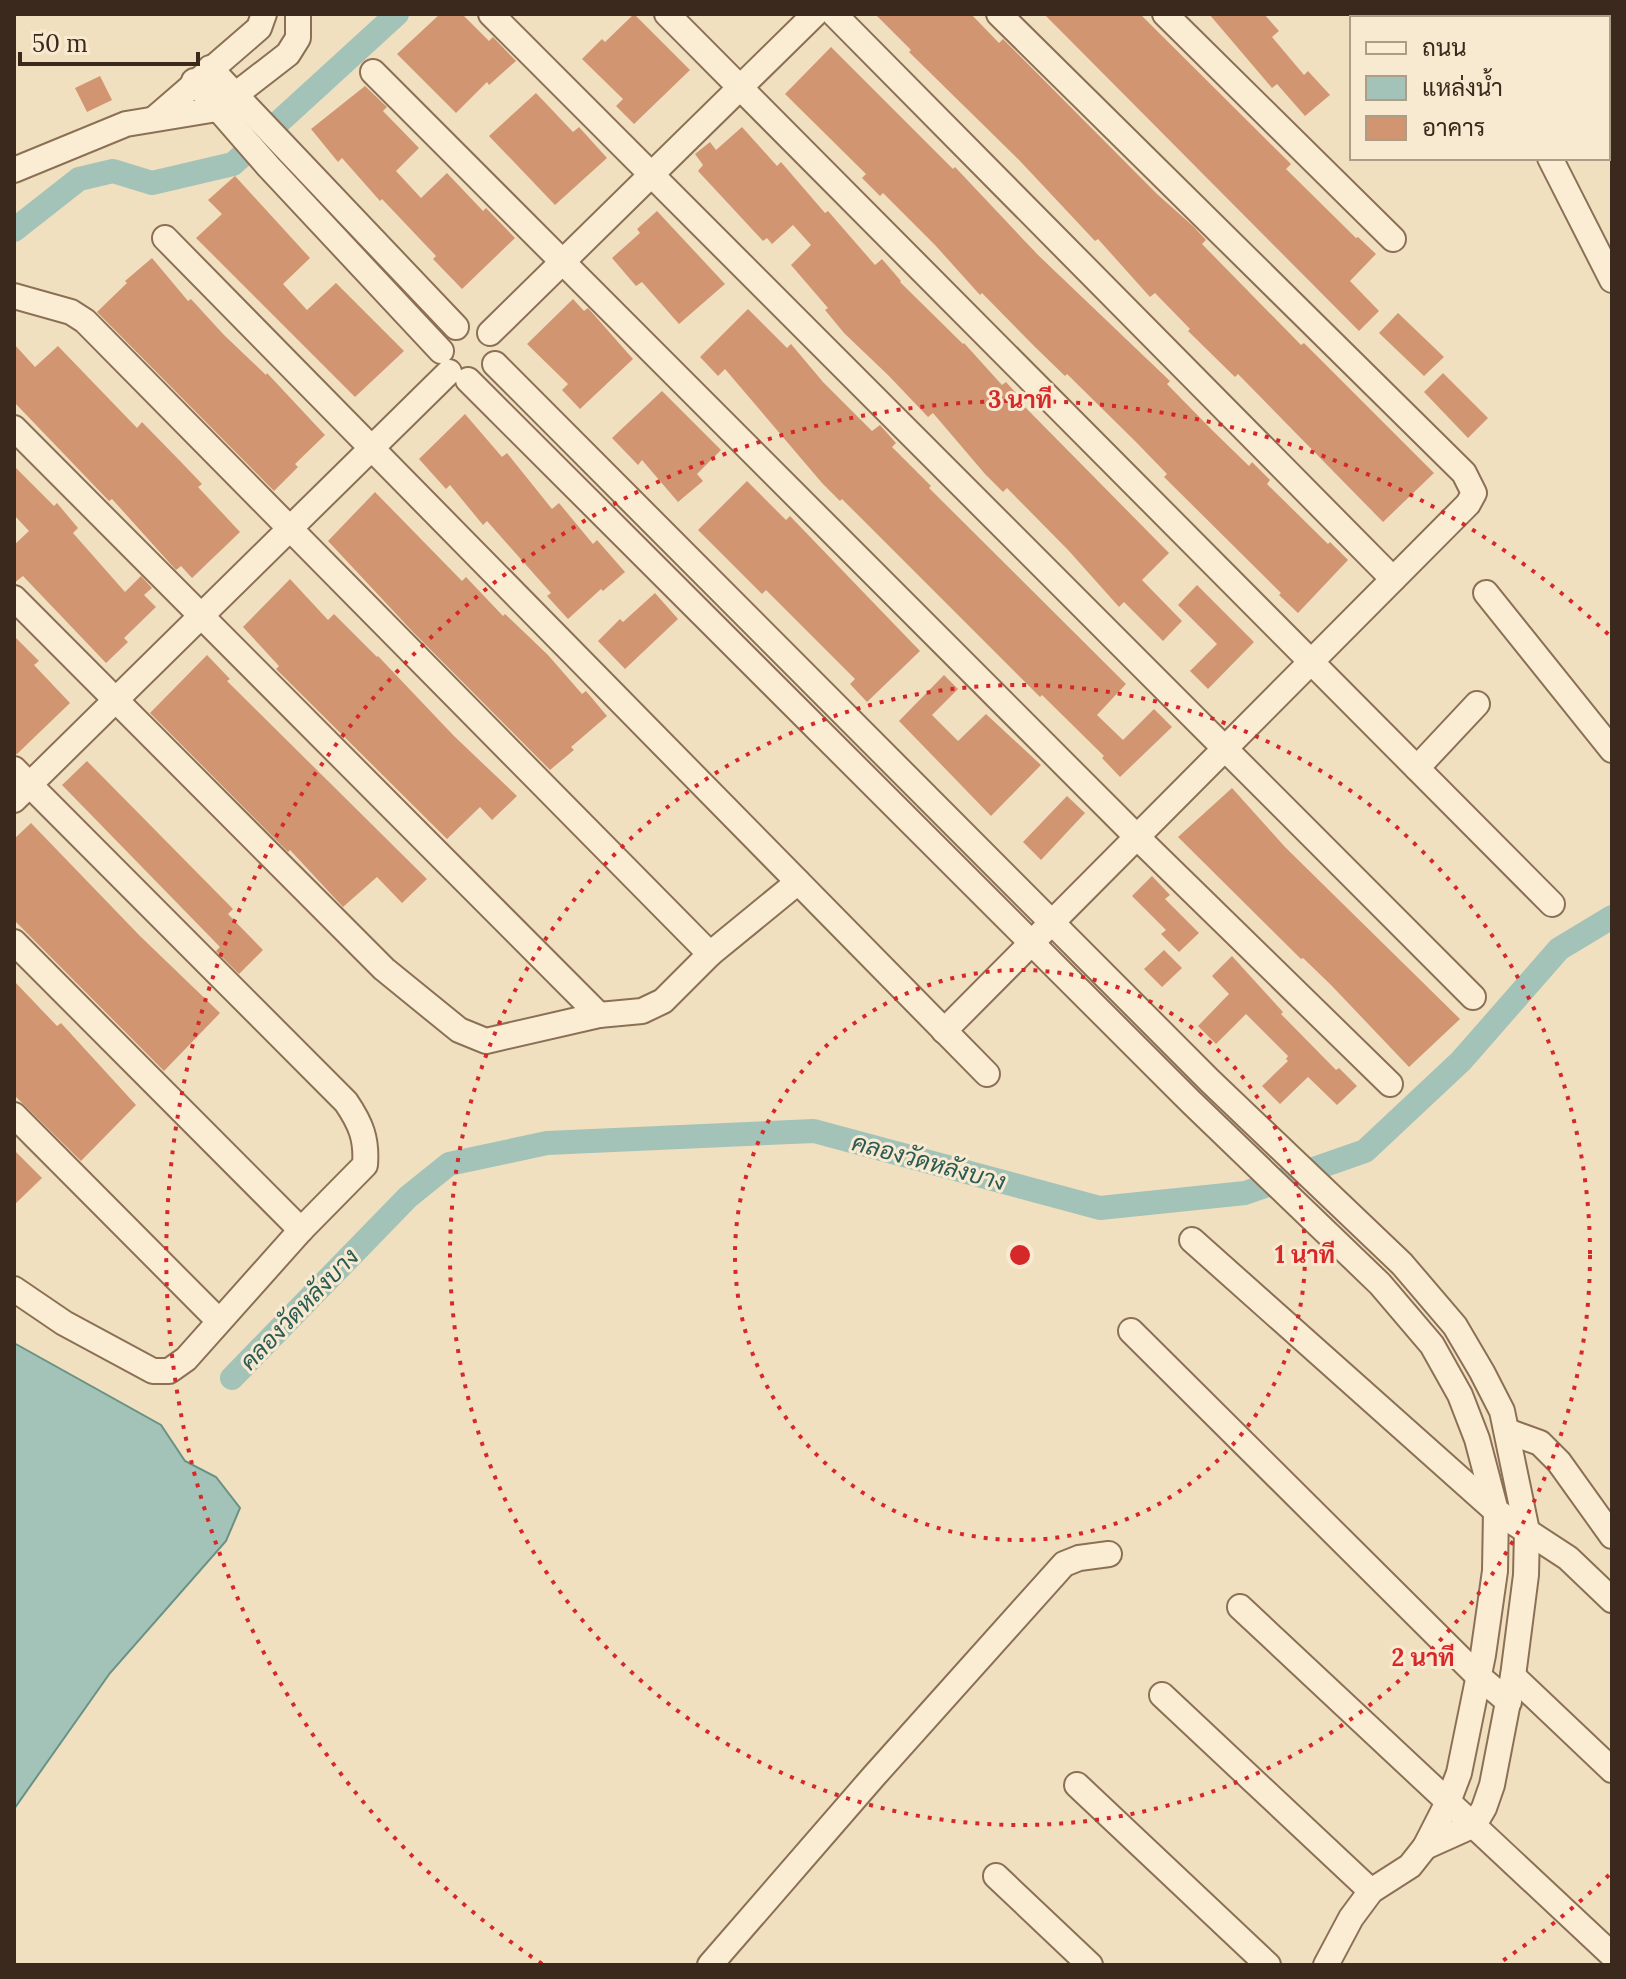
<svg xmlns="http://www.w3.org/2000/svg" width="1626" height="1979" font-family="Lora,Sarabun,serif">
<rect width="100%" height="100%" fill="#f1e0c0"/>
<!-- water -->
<path fill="#a3c3b8" stroke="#699285" stroke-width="2" d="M 14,1343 L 161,1425 L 185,1461 L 216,1477 L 240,1508 L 226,1541 L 110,1673 L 14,1809 Z"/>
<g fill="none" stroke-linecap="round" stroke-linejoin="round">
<!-- canal -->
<g stroke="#a3c3b8" stroke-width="24">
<path d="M 14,230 L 79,179 L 113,171 L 152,183 L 233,164 L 397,14"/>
<path d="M 232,1378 L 408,1197 L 449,1164 L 547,1143 L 814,1131 L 1100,1208 L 1245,1193 L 1365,1151 L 1461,1061 L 1559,949 L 1612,917"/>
</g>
</g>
<!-- building -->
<g fill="#d29572">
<path d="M 440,14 L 462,14 L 489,41 L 493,37 L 516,61 L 489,85 L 487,82 L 456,113 L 397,54 Z"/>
<path d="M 634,14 L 690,70 L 634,124 L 616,106 L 623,99 L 582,59 L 602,39 L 605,42 Z"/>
<path d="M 875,14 L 971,14 L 999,43 L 1003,39 L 1157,194 L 1193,226 L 1206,240 L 1202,244 L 1301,345 L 1304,343 L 1434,473 L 1383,522 L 1238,374 L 1235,377 L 1188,331 L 1190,329 L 1155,293 L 1150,297 L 1098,239 L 1095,241 L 1019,160 L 909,52 L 911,50 Z"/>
<path d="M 1044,14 L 1140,14 L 1291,164 L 1286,169 L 1356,238 L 1358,237 L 1376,254 L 1350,281 L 1379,311 L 1359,331 Z"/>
<path d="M 1209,14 L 1264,14 L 1279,31 L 1272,37 L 1304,75 L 1308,71 L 1330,95 L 1305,116 L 1277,84 L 1272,88 Z"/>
<path d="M 831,47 L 953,169 L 955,167 L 1038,255 L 1170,381 L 1167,384 L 1212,430 L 1249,466 L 1252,462 L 1270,480 L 1267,484 L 1328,544 L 1330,542 L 1348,560 L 1298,613 L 1279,595 L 1281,593 L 1164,477 L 1167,474 L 1135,441 L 1067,374 L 1065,376 L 1036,348 L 982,293 L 980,295 L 935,245 L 883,193 L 880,196 L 862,178 L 866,174 L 785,94 Z"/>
<path d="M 100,76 L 112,100 L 87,112 L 75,88 Z"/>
<path d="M 365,86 L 387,107 L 383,111 L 419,148 L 396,171 L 421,198 L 447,173 L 483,211 L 486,208 L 515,238 L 462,289 L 433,259 L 436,256 L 382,199 L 380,201 L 342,158 L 338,162 L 311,129 Z"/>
<path d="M 536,93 L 573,132 L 579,127 L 607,158 L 555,205 L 489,136 Z"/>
<path d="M 742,127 L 777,166 L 781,162 L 825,213 L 828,211 L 875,265 L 882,259 L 901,281 L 900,282 L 963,344 L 964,343 L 1002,385 L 1006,382 L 1025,403 L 1023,405 L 1169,553 L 1142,580 L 1182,621 L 1163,641 L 1124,602 L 1119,607 L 1069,551 L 1007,488 L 1003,492 L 985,474 L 933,413 L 928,417 L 889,376 L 844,333 L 825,310 L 828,308 L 791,265 L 811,245 L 793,225 L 772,244 L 767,238 L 763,241 L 698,171 L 703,165 L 695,154 L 710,142 L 716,150 Z"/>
<path d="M 235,176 L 310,258 L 283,284 L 307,310 L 336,283 L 404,351 L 355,397 L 196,238 L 222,214 L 208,200 Z"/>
<path d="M 657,211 L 725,284 L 679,324 L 642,282 L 636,286 L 612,258 L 640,233 L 637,229 Z"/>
<path d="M 152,258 L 188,301 L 191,299 L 224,335 L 266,375 L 267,373 L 325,435 L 295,464 L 298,467 L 274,491 L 97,312 L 127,283 L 125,281 Z"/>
<path d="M 573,299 L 584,311 L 588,308 L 633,359 L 580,409 L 562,390 L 568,384 L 527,344 Z"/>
<path d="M 748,309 L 787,348 L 791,344 L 823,382 L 872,431 L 880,425 L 896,443 L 892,447 L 931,486 L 929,488 L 1126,684 L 1097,715 L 1123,740 L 1154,709 L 1172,727 L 1120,777 L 1102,758 L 1104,756 L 1042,695 L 1040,697 L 842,499 L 840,501 L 822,483 L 725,369 L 718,376 L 700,357 Z"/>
<path d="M 1398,313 L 1444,357 L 1424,376 L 1379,333 Z"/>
<path d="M 14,344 L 35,367 L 58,346 L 137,428 L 142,422 L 181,462 L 202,484 L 198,487 L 240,532 L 192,578 L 181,566 L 176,570 L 112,499 L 109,501 L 14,402 Z"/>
<path d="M 1443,373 L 1488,418 L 1468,438 L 1424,392 Z"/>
<path d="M 662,391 L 721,450 L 697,474 L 703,481 L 678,502 L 642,460 L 638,465 L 612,438 Z"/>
<path d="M 465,414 L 502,457 L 507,453 L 552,509 L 559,503 L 593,544 L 597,540 L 625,572 L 603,591 L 601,589 L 568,619 L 547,596 L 551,593 L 487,521 L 483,525 L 450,485 L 446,489 L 419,459 Z"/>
<path d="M 14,466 L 54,506 L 57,503 L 78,528 L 73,533 L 125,592 L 141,576 L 152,588 L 144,595 L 156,607 L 124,638 L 128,642 L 106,663 L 23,576 L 14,583 L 14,545 L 29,531 L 14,515 Z"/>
<path d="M 747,481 L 786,520 L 790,516 L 920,651 L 867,702 L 850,684 L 855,679 L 766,590 L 762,594 L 698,530 Z"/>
<path d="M 375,492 L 462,581 L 466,577 L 503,616 L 505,614 L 548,655 L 582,694 L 586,691 L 607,716 L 571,747 L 574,750 L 550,770 L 412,631 L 328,541 Z"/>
<path d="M 290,579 L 328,620 L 334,614 L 377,657 L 378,656 L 454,736 L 517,796 L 492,820 L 480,807 L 447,839 L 276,669 L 279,666 L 243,627 Z"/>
<path d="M 1197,585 L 1254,642 L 1208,689 L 1190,671 L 1217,644 L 1178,605 Z"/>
<path d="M 655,593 L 678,619 L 625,669 L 598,641 L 620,619 L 623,622 Z"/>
<path d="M 14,636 L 39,661 L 34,665 L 70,703 L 17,754 L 14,754 Z"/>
<path d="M 207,655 L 230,679 L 227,681 L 427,879 L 402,903 L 377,877 L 343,907 L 290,850 L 288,852 L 150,713 Z"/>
<path d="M 944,675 L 958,689 L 932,715 L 958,741 L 986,714 L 1041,765 L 991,816 L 899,721 Z"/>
<path d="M 87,761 L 233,909 L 228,914 L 263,950 L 239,974 L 216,951 L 220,947 L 62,785 Z"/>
<path d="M 1232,788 L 1285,847 L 1460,1019 L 1409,1067 L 1331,985 L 1303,958 L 1301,959 L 1178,837 Z"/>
<path d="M 1067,796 L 1085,813 L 1041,860 L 1023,842 Z"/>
<path d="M 31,823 L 140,936 L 220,1013 L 164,1071 L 14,920 L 14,839 Z"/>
<path d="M 1152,876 L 1170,895 L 1165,899 L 1199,933 L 1179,952 L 1161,934 L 1166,930 L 1132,896 Z"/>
<path d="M 1164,950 L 1182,968 L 1162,987 L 1144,969 Z"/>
<path d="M 1232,956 L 1283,1012 L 1281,1014 L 1336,1070 L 1339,1068 L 1357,1086 L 1337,1105 L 1308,1077 L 1280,1104 L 1262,1086 L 1288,1061 L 1286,1059 L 1288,1056 L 1246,1014 L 1216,1044 L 1198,1026 L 1229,994 L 1212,976 Z"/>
<path d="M 14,981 L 57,1026 L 61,1023 L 136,1105 L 81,1161 L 14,1095 Z"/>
<path d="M 14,1150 L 42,1178 L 14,1205 Z"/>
</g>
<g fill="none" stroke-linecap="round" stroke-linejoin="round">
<!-- minor casing -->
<g stroke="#8c7056" stroke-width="28">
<g id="minor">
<path d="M 491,14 L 1473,997"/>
<path d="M 667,14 L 1552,904"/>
<path d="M 834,14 L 1393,579"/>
<path d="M 1165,14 L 1393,239"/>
<path d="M 1476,14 L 1478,18"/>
<path d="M 210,68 L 456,327"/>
<path d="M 373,72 L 1137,837 L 1390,1084"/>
<path d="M 194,81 L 268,166 L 441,351"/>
<path d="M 155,118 L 259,28 L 264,14"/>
<path d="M 1550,158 L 1612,280"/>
<path d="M 14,170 L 126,124 L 217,109 L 288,54 L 298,38 L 298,14"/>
<path d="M 165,238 L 987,1074"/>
<path d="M 14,296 L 71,312 L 85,321 L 710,954"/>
<path d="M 490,333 L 815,14"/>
<path d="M 495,364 L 1210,1081 L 1402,1264 L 1455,1326 L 1482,1372 L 1502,1411 L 1527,1531 L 1526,1575 L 1513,1676 L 1492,1785 L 1484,1808 L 1474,1825 L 1425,1847"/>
<path d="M 468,380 L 1191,1102 L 1380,1284 L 1432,1345 L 1460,1395 L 1477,1439 L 1496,1511 L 1495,1571 L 1483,1655 L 1459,1773 L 1448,1802 L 1425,1847 L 1410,1866 L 1371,1891 L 1351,1918 L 1326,1965"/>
<path d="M 14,428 L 599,1015"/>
<path d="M 1486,593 L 1612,750"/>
<path d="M 14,598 L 384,969 L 459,1030 L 486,1041 L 599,1015 L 642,1011 L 663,1001 L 710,954 L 798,882"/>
<path d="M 1417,768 L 1477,704"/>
<path d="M 14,769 L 346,1102 C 361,1124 367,1139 365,1165 L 301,1230 L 186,1359 L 169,1371 L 153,1371 L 64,1323 L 14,1289"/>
<path d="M 14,800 L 449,372"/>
<path d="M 14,942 L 301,1230"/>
<path d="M 944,1031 L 1468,504 L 1474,493 L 1464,473 L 999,14"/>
<path d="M 14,1115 L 219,1321"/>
<path d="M 1192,1240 L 1496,1511 L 1568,1558 L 1612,1600"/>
<path d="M 1131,1331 L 1478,1676 L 1509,1702"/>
<path d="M 1507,1431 L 1540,1443 L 1559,1462 L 1612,1536"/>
<path d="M 1240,1607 L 1612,1955"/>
<path d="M 1513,1676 L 1612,1770"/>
<path d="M 1162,1695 L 1371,1891"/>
<path d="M 1077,1785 L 1268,1965"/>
<path d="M 996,1876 L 1090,1965"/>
<path d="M 710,1965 L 874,1776 L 1064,1564 L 1079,1558 L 1109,1554"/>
</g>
</g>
<!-- minor -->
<use href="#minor" stroke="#fbedd4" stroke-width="24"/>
</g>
<!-- distance rings -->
<g fill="none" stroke="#d62828" stroke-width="4" stroke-dasharray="4 8">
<circle cx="1020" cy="1255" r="285"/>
<circle cx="1020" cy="1255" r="570"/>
<path d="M1609 1875A855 855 0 0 1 1498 1964M542 1964A855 855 0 1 1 1609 635"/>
</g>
<g text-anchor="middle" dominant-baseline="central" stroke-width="6" stroke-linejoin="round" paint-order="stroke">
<!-- water labels -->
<g font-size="24" font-style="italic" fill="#2a5b55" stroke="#f8ead0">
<text transform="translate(929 1162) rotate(15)">คลองวัดหลังบาง</text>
<text transform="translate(299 1309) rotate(-46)">คลองวัดหลังบาง</text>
</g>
</g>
<circle cx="1020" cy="1255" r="12" fill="#d62828" stroke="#f8ead0" stroke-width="4"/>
<g font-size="24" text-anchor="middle" font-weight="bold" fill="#d62828" stroke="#f8ead0" stroke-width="6" stroke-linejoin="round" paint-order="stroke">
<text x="1020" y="408">3 นาที</text>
<text x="1305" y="1263">1 นาที</text>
<text x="1423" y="1666">2 นาที</text>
</g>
<!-- border -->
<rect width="1626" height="1979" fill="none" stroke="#3a291c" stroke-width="32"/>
<!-- legend -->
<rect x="1350" y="16" width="260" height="144" fill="#f8ead0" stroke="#ac9d88" stroke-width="2"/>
<rect x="1366" y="42" width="40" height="12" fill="#fbedd4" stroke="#ac9d88" stroke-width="2"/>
<text x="1422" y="56" font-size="24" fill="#3a291c">ถนน</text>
<rect x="1366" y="76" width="40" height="24" fill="#a3c3b8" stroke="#ac9d88" stroke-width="2"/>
<text x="1422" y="96" font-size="24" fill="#3a291c">แหล่งน้ำ</text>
<rect x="1366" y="116" width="40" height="24" fill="#d29572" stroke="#ac9d88" stroke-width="2"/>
<text x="1422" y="136" font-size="24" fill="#3a291c">อาคาร</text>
<!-- scale -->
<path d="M20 52v12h178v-12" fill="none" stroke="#3a291c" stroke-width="4"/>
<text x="32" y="52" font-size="24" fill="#3a291c" stroke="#f8ead0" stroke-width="6" paint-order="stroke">50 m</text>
</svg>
